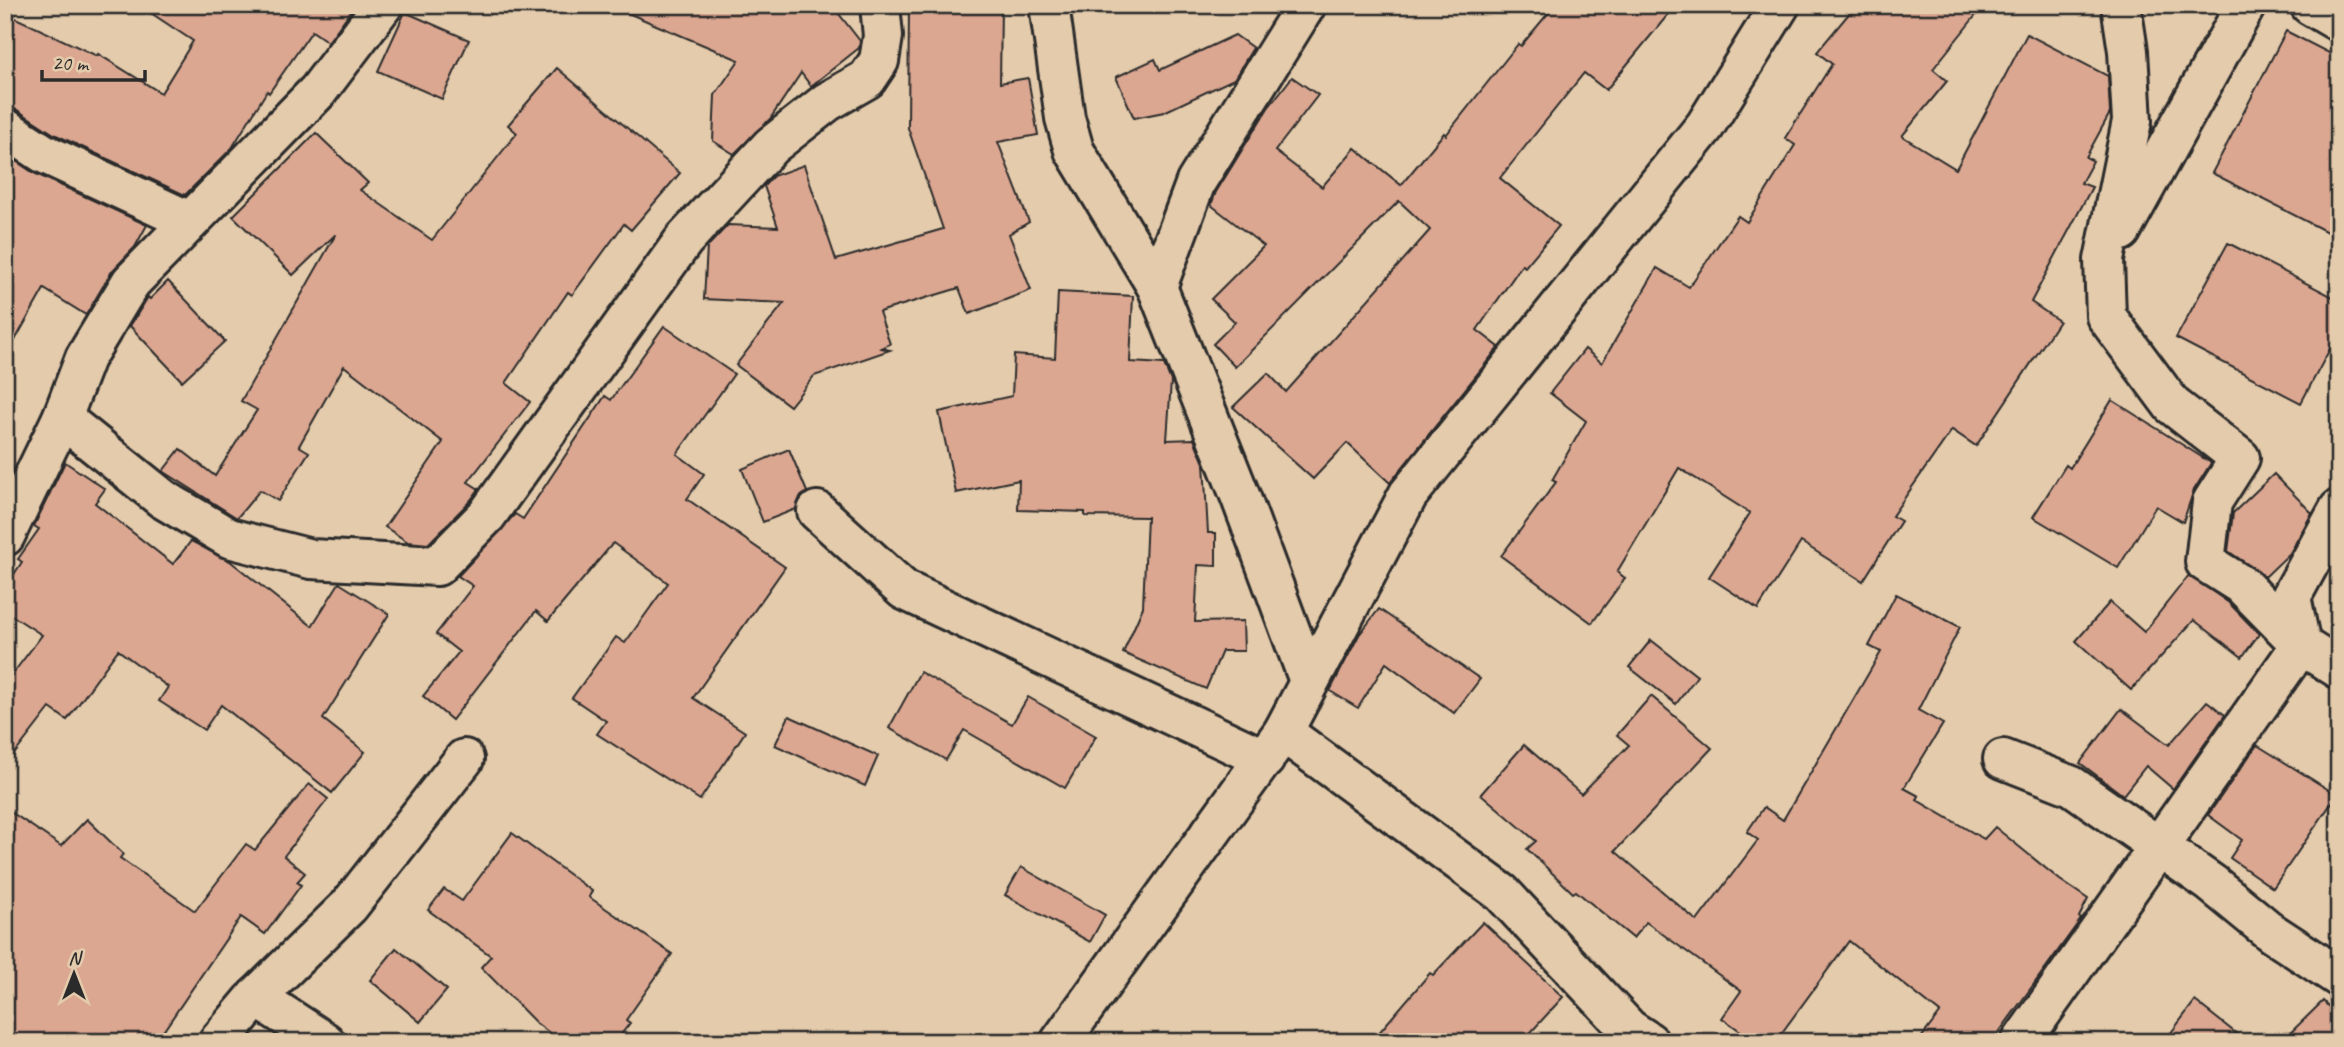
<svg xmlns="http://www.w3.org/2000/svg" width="2344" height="1047" font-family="Caveat,sans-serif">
<rect width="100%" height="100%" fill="#e4cbac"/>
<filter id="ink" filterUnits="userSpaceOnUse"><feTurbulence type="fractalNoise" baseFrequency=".0143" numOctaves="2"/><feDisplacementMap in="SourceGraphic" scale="14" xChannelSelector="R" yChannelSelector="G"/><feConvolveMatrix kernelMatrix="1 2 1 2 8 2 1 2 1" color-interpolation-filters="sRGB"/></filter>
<g filter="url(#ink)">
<!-- building -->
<g fill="#dca791" stroke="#2b2b2b" stroke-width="2">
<path d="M 139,5 L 355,5 L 328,42 L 312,31 L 269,93 L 267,91 L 232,148 L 185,195 L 54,134 L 17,110 L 5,106 L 5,13 L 97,56 L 98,54 L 161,93 L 193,41 Z"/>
<path d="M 609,5 L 832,5 L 860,41 L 859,48 L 811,86 L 801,73 L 770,119 L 734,154 L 713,141 L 715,95 L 739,60 Z"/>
<path d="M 909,5 L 1001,5 L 1000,83 L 1028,78 L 1038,135 L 998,142 L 1029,222 L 1009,234 L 1031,290 L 969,314 L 959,288 L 879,312 L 890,344 L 881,348 L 890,350 L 814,376 L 790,406 L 736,365 L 784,303 L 704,299 L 707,247 L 728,225 L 778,227 L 764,186 L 773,176 L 804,165 L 836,260 L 943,229 L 908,128 Z"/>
<path d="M 1555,5 L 1676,5 L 1606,90 L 1584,73 L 1500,178 L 1559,226 L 1525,267 L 1522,265 L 1477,330 L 1499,347 L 1390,483 L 1347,443 L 1313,479 L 1233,407 L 1268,373 L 1286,392 L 1430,230 L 1399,201 L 1235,367 L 1213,344 L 1235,322 L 1211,299 L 1264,246 L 1211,205 L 1216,192 L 1268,108 L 1292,77 L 1318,95 L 1275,151 L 1322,187 L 1355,148 L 1401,185 L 1444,133 L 1446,135 L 1518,44 L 1521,46 Z"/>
<path d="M 1856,5 L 1984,5 L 1933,69 L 1947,81 L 1902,136 L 1956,169 L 2027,34 L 2108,76 L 2110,113 L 2086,157 L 2093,161 L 2081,183 L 2092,187 L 2031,302 L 2059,321 L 1976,446 L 1952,430 L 1892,516 L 1901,521 L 1863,581 L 1801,542 L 1758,609 L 1709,577 L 1750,513 L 1679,468 L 1617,572 L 1625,578 L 1592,623 L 1501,556 L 1556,482 L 1552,480 L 1586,421 L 1550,393 L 1585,349 L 1602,363 L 1657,268 L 1689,287 L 1738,216 L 1747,222 L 1795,145 L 1785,138 L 1832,64 L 1817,52 Z"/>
<path d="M 405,12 L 469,40 L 442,99 L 378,71 Z"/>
<path d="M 2286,31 L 2339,58 L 2339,238 L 2212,173 Z"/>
<path d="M 1235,35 L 1253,48 L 1234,79 L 1164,112 L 1134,118 L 1116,77 L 1155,59 L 1160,70 Z"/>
<path d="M 557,68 L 680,173 L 631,230 L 624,224 L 572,295 L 568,292 L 506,383 L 530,402 L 468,482 L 479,489 L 470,501 L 428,544 L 408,542 L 385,527 L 443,442 L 344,366 L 299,446 L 309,452 L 278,501 L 260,490 L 237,518 L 163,471 L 180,449 L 215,476 L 257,410 L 241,401 L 336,234 L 293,275 L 233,216 L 316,133 L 368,183 L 360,190 L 432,240 L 517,133 L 508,125 Z"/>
<path d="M 5,154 L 34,173 L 147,225 L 135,247 L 112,271 L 86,315 L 44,289 L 5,358 Z"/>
<path d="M 2228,243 L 2339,300 L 2339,332 L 2301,403 L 2176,338 Z"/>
<path d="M 168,281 L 225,341 L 182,381 L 130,326 L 148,297 L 150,299 Z"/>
<path d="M 1058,292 L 1133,296 L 1130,362 L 1164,364 L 1171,381 L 1167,440 L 1194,439 L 1204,463 L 1208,533 L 1216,533 L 1216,566 L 1198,565 L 1195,622 L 1243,621 L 1244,651 L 1222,651 L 1206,689 L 1123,653 L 1143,607 L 1147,517 L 1085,516 L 1085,512 L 1018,510 L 1019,480 L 956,493 L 939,412 L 1012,396 L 1014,355 L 1055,358 Z"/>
<path d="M 664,326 L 734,374 L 677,454 L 704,474 L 687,499 L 785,567 L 693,698 L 745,732 L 700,800 L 597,734 L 606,721 L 572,698 L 616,637 L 625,643 L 668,583 L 613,543 L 548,621 L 536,611 L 452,720 L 423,696 L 459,652 L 436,634 L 473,586 L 458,576 L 515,514 L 523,519 L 605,396 L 611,400 Z"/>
<path d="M 2112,400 L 2211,463 L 2194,490 L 2183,522 L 2156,506 L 2118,568 L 2033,517 L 2066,465 L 2070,468 Z"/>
<path d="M 789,449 L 807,492 L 800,497 L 796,509 L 763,522 L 742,469 Z"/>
<path d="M 65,462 L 105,489 L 95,503 L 173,564 L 191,541 L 230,561 L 312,626 L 339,583 L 389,614 L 323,719 L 365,752 L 332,793 L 221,705 L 204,730 L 159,701 L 168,687 L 118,650 L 67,720 L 50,708 L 5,766 L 5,684 L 42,635 L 5,611 L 5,588 L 22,562 L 18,559 L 39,529 L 34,526 Z"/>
<path d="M 2274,474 L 2312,513 L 2290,553 L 2265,577 L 2228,551 L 2233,513 Z"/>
<path d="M 2189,575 L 2229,603 L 2259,634 L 2242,657 L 2194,620 L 2131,690 L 2076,641 L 2110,602 L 2144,632 Z"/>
<path d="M 1896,594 L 1960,627 L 1918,710 L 1943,724 L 1904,788 L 1919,796 L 1917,800 L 1984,839 L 1995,827 L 2060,880 L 2088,899 L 2079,917 L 2081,919 L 1992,1042 L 1918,1042 L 1940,1013 L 1849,941 L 1775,1042 L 1756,1042 L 1722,1018 L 1741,991 L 1646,922 L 1633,938 L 1576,891 L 1573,893 L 1527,849 L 1536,841 L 1481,794 L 1524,745 L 1581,794 L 1629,745 L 1617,735 L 1651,696 L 1712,748 L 1615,851 L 1697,921 L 1758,840 L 1747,832 L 1764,807 L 1783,820 L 1881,652 L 1869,646 Z"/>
<path d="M 1379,609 L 1480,679 L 1454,713 L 1386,663 L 1358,708 L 1330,691 L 1359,635 Z"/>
<path d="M 1651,640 L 1697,676 L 1676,704 L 1629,667 Z"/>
<path d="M 920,672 L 1012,724 L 1028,697 L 1096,736 L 1065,788 L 964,730 L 946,760 L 889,728 Z"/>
<path d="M 2207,701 L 2225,715 L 2173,789 L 2146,766 L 2123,795 L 2080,763 L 2121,709 L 2169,745 Z"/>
<path d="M 789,716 L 878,756 L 865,786 L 775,745 Z"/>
<path d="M 2257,745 L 2337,795 L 2273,888 L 2230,858 L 2242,840 L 2208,815 Z"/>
<path d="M 309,784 L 328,799 L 284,856 L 305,873 L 297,882 L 301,885 L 265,934 L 241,917 L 156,1042 L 19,1042 L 5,1031 L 5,808 L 61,846 L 87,819 L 123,854 L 120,858 L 195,911 L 246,844 L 255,850 Z"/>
<path d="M 512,833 L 592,891 L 589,897 L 672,954 L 626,1020 L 630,1023 L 615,1042 L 562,1042 L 536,1023 L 481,967 L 491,956 L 428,910 L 444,889 L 462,901 Z"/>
<path d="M 1021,867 L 1105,915 L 1090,942 L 1005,895 Z"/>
<path d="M 1483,922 L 1563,997 L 1522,1042 L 1371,1042 L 1430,973 L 1433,975 Z"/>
<path d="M 396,948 L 447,990 L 420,1022 L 370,980 Z"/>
<path d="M 2195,1001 L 2247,1042 L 2164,1042 Z"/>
<path d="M 2323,1001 L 2339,1017 L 2339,1042 L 2281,1042 Z"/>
</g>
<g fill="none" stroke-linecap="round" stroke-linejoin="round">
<!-- minor casing -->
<g stroke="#2b2b2b" stroke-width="44">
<g id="minor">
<path d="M 1049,5 L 1065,118 L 1074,150 L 1157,287 L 1241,498 L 1309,681"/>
<path d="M 2121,5 L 2128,51 L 2132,121 L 2104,260 L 2106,316 L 2172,405 L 2240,458 L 2212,502 L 2205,562 L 2243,586 L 2301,645 L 2339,669"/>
<path d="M 2310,5 L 2339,22"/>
<path d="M 5,128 L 43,153 L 189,221"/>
<path d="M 2121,231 L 2246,5"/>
<path d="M 1157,287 L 1196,182 L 1306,5"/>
<path d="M 62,418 L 163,499 L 229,538 L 311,559 L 437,566 L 487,515 L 684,240 L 771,146 L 827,102 L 867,79 L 879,61 L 883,36 L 880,5"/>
<path d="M 817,511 L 904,590 L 1265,759"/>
<path d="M 5,536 L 62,418 L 85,358 L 131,282 L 318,91 L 383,5"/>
<path d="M 1283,732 L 1502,893 L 1629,1029 L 1649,1042"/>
<path d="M 2003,759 L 2072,786 L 2211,883 L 2272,933 L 2339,977"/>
<path d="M 256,997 L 325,1042"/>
<path d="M 218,1042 L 256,997 L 349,906 L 464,759"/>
<path d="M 1060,1042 L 1283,732 L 1408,495 L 1705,126 L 1780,5"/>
<path d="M 2021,1042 L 2301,645 L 2291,597 L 2339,509"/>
</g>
</g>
<!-- minor -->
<use href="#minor" stroke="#e4cbac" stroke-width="38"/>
</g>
</g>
<!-- margin -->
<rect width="2344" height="1047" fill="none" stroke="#e4cbac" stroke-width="28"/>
<rect x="14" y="14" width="2316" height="1019" fill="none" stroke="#2b2b2b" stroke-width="2.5" filter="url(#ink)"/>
<!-- north arrow -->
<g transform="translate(74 974)" stroke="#e4cbac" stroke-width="5" paint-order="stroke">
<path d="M0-5L12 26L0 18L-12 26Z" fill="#2b2b2b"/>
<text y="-10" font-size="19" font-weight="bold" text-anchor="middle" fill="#2b2b2b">N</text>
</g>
<!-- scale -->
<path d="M42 70v10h103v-10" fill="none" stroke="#2b2b2b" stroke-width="3.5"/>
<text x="52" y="70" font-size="21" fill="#2b2b2b" stroke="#e4cbac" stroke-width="5" paint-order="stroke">20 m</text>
</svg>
